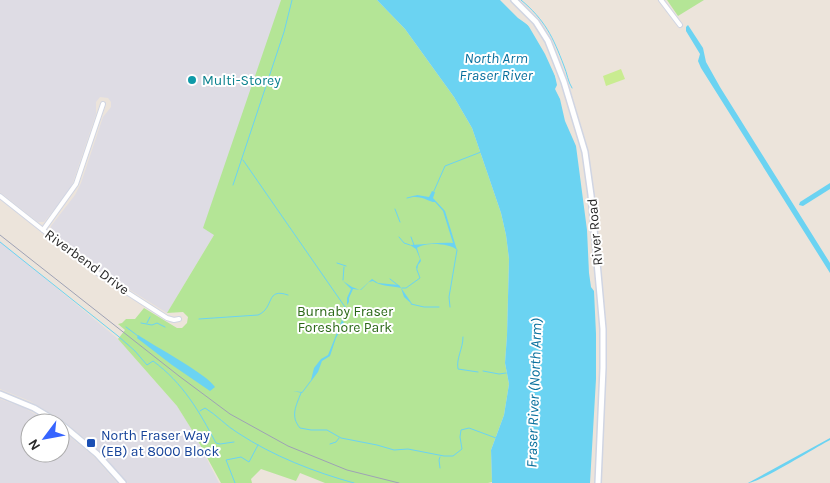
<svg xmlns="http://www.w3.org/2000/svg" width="830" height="483" font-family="Karla,sans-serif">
<rect width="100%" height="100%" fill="#ece4db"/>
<!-- industrial -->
<g fill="#dedce4">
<path d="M 0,0 L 281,0 L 214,235 L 167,313 L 103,273 L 50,231 L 51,226 L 75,195 L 81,183 L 103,117 L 111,107 L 111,102 L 108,98 L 100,97 L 96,102 L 96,114 L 73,182 L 69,191 L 44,222 L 38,222 L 0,192 Z"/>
<path d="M 0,241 L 118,339 L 177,406 L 192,430 L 219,483 L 128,483 L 96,448 L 64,421 L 30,401 L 0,389 Z"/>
<path d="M 0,399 L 24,408 L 51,423 L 30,423 L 30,453 L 60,453 L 60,429 L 93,456 L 117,483 L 0,483 Z"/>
</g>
<!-- green -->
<g fill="#b4e596">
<path d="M 281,0 L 377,0 L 405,29 L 454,97 L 472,128 L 501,213 L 506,235 L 509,259 L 507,335 L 505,363 L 509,384 L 504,415 L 491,450 L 492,482 L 488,483 L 325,483 L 300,473 L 296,481 L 261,469 L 251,479 L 252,483 L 221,483 L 192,430 L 177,406 L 118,339 L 125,330 L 118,324 L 122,323 L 126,319 L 135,319 L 144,308 L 177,328 L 182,328 L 187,323 L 188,317 L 183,312 L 167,313 L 214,235 L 203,228 Z"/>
<path d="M 667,0 L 704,0 L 678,16 Z"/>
</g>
<!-- pitch -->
<path fill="#c9ec91" d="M 621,69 L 625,79 L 606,86 L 603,76 Z"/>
<!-- water -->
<g fill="#6bd3f2">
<path d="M 377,0 L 504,0 L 515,13 L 536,33 L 550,61 L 560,90 L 567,121 L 577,144 L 583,176 L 598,323 L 598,370 L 592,483 L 492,483 L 491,450 L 504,415 L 509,384 L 505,363 L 507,335 L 509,259 L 506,235 L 501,213 L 472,128 L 454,97 L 405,29 Z"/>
<path d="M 688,25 L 703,48 L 706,62 L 720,87 L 830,263 L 830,273 L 701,68 L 698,61 L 700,54 L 686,31 L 686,27 Z"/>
<path d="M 830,183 L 830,189 L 803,206 L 799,205 L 800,202 Z"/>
<path d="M 432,191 L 435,192 L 433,198 L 445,211 L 457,250 C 449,243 425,242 417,248 L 421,261 L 418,265 L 417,271 L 416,267 L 420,259 L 416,249 L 410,245 C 424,245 439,242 453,243 L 443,211 L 435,202 C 429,202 423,196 413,197 L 417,195 L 429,197 Z"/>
<path d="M 372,279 L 378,283 L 399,285 L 413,305 L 404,297 L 401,288 C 392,286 380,286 373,281 L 369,282 L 361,290 L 353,289 L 349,298 L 349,302 L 347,305 L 347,298 L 351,289 L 343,281 L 352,287 L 360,290 Z"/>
<path d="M 342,320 L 344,323 L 336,338 L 330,356 L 322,361 L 318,372 L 303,392 L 302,393 L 293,391 L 302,392 L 311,380 L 314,368 L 321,359 L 328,355 Z"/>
<path d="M 138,335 C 154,346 207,374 215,387 L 210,391 L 172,365 L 137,338 Z"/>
<path d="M 830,438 L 830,440 C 816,447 759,483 748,483 Z"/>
</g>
<!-- pier -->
<path fill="#ece4db" d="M 500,0 L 507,0 L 537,30 L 543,40 L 561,83 L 569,120 L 579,143 L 584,168 L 600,338 L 594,483 L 590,483 L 596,379 L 596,334 L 594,291 L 591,287 L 589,273 L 587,230 L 576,146 L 565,121 L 560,99 L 555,89 L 557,85 L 555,76 L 545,54 L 528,25 L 518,18 Z"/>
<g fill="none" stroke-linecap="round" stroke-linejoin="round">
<!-- stream -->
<g stroke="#6bd3f2" stroke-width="1">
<path d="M 521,0 C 545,20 553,37 564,66 C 567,73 568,82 572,88"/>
<path d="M 243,160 L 345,307"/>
<path d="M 233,185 L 284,32 L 292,0"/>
<path d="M 434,191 L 445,166 L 481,152"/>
<path d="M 407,198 L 415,196"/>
<path d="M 395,209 L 400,222"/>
<path d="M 399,237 L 404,243 L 410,245"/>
<path d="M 411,237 L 414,245"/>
<path d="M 0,242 L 118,336 L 135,351 L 147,365 L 153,361 C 183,383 199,411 216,443 L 220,444 L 234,442"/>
<path d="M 337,263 L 346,266"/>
<path d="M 390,279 L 399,286"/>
<path d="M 343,280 L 344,267"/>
<path d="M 402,288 L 406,288 L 420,278 L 417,270"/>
<path d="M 411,304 L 424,307 L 439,307"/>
<path d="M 450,307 L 449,297 L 457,250"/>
<path d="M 199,319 L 258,315 C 275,308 265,287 288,295"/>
<path d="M 342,320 L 345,307"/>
<path d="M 141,323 L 152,325 L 157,323 L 165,327"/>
<path d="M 147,323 L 150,317"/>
<path d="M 126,327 L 138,336"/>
<path d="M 463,337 C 463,349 456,358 458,369 L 478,372"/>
<path d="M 483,371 L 499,374 L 506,373"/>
<path d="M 301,393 C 296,406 290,416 300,428 L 311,430 L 327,430 L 341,438 L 377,445 L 394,450 L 408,449 L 444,456 L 453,456 L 462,449 L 460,437 L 461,430 L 469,428 L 496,438"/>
<path d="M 200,411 L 205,408 C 217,415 226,426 238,433 C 273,456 314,472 354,483"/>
<path d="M 330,444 L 336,442 L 339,438"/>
<path d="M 440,468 L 439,460 L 440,457"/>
<path d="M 235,483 L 226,460 L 241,457 L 249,462 L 258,445"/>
</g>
<!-- minor casing -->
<g stroke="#d0d5e3" stroke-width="6">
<g id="minor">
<path d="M 661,0 L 680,25"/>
<path d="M 0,196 L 100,275 L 167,318 L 174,320 L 179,319"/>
<path d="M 43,230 L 76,184 L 103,104"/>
</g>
</g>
<!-- tertiary casing -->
<g stroke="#d0d5e3" stroke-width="8">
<g id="tertiary">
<path d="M 514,0 L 536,22 L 548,41 L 564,82 L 585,152 L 591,195 L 603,329 L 603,368 L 598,483"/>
<path d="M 0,394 L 34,408 L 59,423"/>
<path d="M 60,423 L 97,454 L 123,483"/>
</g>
</g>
<!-- minor -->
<use href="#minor" stroke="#fff" stroke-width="4"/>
<!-- tertiary -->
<use href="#tertiary" stroke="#fff" stroke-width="5"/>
<!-- rail -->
<path stroke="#9ea2b5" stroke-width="1" d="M 0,235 L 179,376 L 230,414 L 288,446 L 347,470 L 399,483"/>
</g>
<!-- markers -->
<circle fill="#0f9aa8" stroke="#fff" stroke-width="2" cx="192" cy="80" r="5"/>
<rect fill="#1a4fb4" stroke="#fff" stroke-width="2" x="86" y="438" width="10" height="10" rx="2.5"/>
<g text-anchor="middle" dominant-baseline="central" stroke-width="4" stroke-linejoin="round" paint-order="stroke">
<!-- culture labels -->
<g font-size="14" fill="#0d838f" stroke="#fff" text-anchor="start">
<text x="202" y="80">Multi-Storey</text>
</g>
<!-- street labels -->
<g font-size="14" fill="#2a2a2a" stroke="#fff">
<text transform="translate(595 232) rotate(-95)">River Road</text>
<text transform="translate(87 262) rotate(36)">Riverbend Drive</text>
</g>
<!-- park labels -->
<g font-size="14" fill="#2c6918" stroke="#fff">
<text x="345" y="311">Burnaby Fraser<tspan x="345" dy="16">Foreshore Park</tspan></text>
</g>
<!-- transit labels -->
<g font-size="14" fill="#164399" stroke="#fff" text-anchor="start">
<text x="101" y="435">North Fraser Way<tspan x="101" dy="16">(EB) at 8000 Block</tspan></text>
</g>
<!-- water labels -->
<g font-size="15" font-style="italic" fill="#0a719e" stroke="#fff">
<text x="496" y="58">North Arm<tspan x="496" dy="17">Fraser River</tspan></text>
<text transform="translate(534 393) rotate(-88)">Fraser River (North Arm)</text>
</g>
</g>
<!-- north arrow -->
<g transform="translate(45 438) rotate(238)"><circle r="24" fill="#ffffff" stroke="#aaaaaa"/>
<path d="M0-4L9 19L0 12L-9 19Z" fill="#3664ff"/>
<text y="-8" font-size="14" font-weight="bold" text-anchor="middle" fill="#2a2a2a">N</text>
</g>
</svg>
